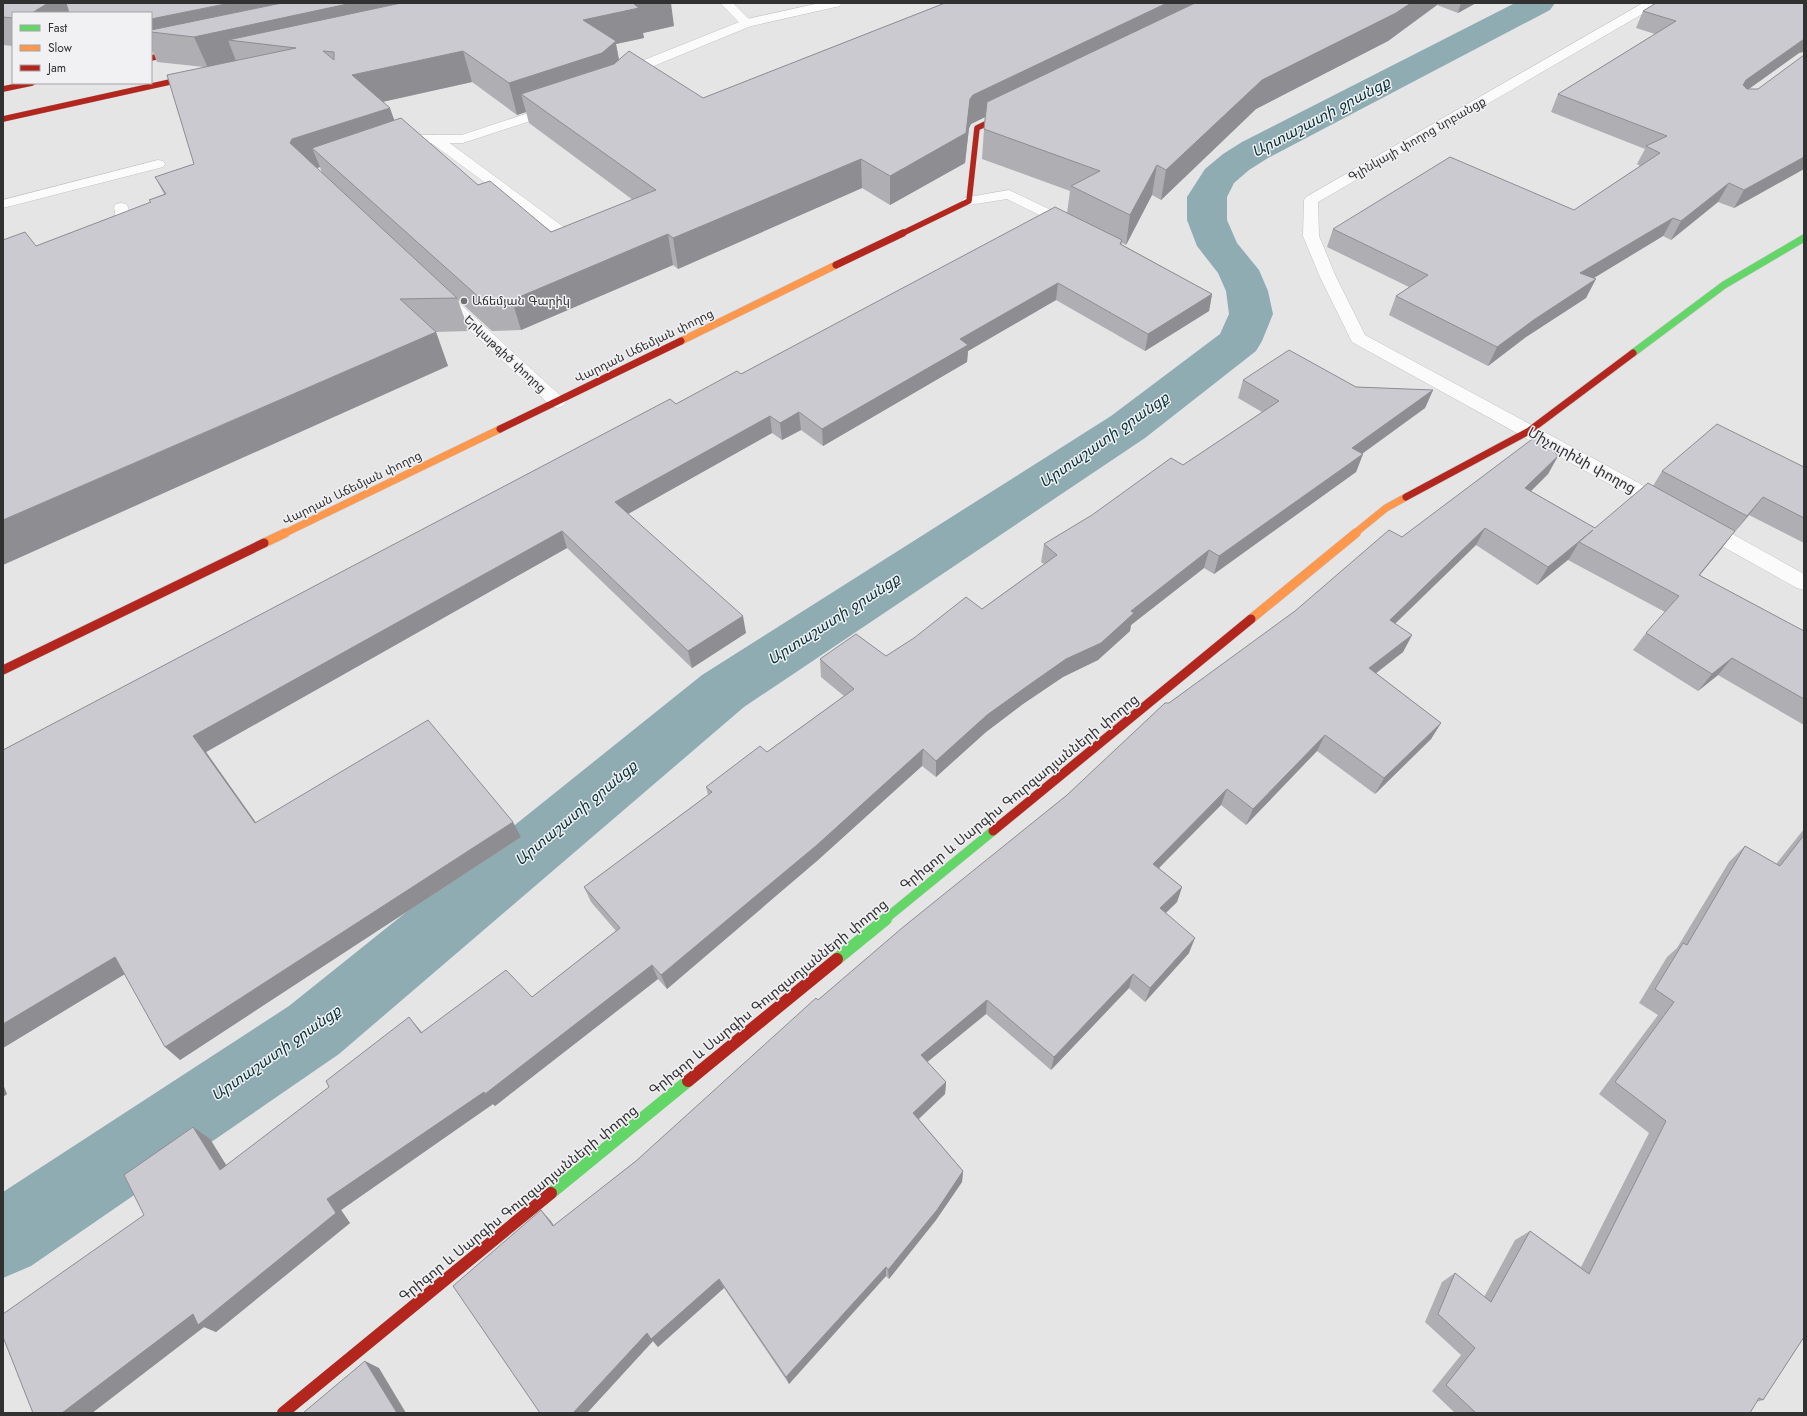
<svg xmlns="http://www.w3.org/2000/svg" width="1807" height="1416" font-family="Jost,'Noto Sans Armenian',sans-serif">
<rect width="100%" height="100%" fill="#e5e5e6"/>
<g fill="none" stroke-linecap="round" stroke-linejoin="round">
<!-- canal -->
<path fill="#8facb2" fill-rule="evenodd" d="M 1515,3 L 1555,3 L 1550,10 L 1268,158 L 1249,170 L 1234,183 L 1227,197 L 1227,220 L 1237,243 L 1259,270 L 1268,291 L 1273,314 L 1262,341 L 1256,351 L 1145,438 L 744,707 L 339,1054 L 31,1266 L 3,1278 L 3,1192 L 289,1006 L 702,675 L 1111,416 L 1220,334 L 1229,314 L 1226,291 L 1218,273 L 1197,246 L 1187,220 L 1187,197 L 1205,169 L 1223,154 L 1242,142 Z"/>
<!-- lane casing -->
<g stroke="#c3c3c3" stroke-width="1">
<g id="lane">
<path d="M 820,3 L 842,3 L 840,6 L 747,27 L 743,26 L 741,23 L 743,20 Z"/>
<path d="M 435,135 L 440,136 L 569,231 L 572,234 L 569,237 L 564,239 L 559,237 L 430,142 L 428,139 L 430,136 Z"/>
<path d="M 158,160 L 163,161 L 165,164 L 163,167 L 3,208 L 3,200 Z"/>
<path d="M 1009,190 L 1078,223 L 1081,226 L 1078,229 L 1073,231 L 1068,229 L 1007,199 L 969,205 L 964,204 L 962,201 L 964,198 L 969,197 Z"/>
<path d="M 121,203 L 126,204 L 128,207 L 133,229 C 127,237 119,243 110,240 L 107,237 L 117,228 L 114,207 L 116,204 Z"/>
</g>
</g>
<!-- street casing -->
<g stroke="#c3c3c3" stroke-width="1">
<g id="street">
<path d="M 720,3 L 733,3 L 753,23 L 751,26 L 639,72 L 629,81 L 619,81 L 618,78 L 629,66 L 739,22 Z"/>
<path d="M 1643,3 L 1658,3 L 1656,6 L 1318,202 L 1319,236 L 1336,277 L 1365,335 L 1672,501 L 1675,506 L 1672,511 L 1665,513 L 1658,511 L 1352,342 L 1320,277 L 1303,236 L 1304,200 L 1306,197 Z"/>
<path d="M 555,104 L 560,105 L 562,108 L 560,111 L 463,143 L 420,143 L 396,151 L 391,150 L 389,147 L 391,144 L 418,135 L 462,135 Z"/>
<path d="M 441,290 L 447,292 L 563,398 L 566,402 L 563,406 L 557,408 L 551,406 L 435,298 L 433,295 L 435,292 Z"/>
<path d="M 1702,519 L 1709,521 L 1804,574 L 1804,590 L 1797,588 L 1695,531 L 1692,526 L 1695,521 Z"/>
</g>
</g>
<!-- fast-far2 casing -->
<g stroke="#c3c3c3" stroke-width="8">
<path id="fast-far2" d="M 1633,353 L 1724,285 L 1804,238"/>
</g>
<!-- fast-far1 casing -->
<g stroke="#c3c3c3" stroke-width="10">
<path id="fast-far1" d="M 884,920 L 993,831"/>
</g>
<!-- fast casing -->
<g stroke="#c3c3c3" stroke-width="12">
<g id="fast">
<path d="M 837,959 L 886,919"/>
<path d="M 551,1193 L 688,1081"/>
</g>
</g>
<!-- slow-far1 casing -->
<g stroke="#c3c3c3" stroke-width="8">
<g id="slow-far1">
<path d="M 681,341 L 836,265"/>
<path d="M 283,534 L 500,429"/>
<path d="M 1354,534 L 1386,508 L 1406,497"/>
</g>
</g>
<!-- slow casing -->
<g stroke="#c3c3c3" stroke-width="10">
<g id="slow">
<path d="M 264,543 L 285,533"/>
<path d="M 1251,619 L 1356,533"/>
</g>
</g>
<!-- jam-far3 casing -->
<g stroke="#c3c3c3" stroke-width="6">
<g id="jam-far3">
<path d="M 151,58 L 184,51"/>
<path d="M 3,89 L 32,83"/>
<path d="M 3,119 L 197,76"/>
<path d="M 901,234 L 969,201 L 977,128 L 1010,112"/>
</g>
</g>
<!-- jam-far2 casing -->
<g stroke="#c3c3c3" stroke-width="8">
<g id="jam-far2">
<path d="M 836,265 L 903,233"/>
<path d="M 500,429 L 681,341"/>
<path d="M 1406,497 L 1529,431 L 1633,353"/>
</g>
</g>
<!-- jam-far1 casing -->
<g stroke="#c3c3c3" stroke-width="10">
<g id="jam-far1">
<path d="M 3,670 L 264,543"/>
<path d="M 993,831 L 1251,619"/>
</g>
</g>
<!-- jam casing -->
<g stroke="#c3c3c3" stroke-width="12">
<g id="jam">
<path d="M 688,1081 L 837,959"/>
<path d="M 283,1413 L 551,1193"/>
</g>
</g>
<!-- lane -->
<use href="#lane" fill="#fbfbfb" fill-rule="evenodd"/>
<!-- street -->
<use href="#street" fill="#fbfbfb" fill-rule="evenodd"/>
<!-- fast-far2 -->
<use href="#fast-far2" stroke="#63d668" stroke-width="7"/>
<!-- fast-far1 -->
<use href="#fast-far1" stroke="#63d668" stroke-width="9"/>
<!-- fast -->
<use href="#fast" stroke="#63d668" stroke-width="12"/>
<!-- slow-far1 -->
<use href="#slow-far1" stroke="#ff974d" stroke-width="7"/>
<!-- slow -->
<use href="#slow" stroke="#ff974d" stroke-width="9"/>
<!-- jam-far3 -->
<use href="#jam-far3" stroke="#b3261e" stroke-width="5.5"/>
<!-- jam-far2 -->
<use href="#jam-far2" stroke="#b3261e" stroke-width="7"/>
<!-- jam-far1 -->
<use href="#jam-far1" stroke="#b3261e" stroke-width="9"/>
<!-- jam -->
<use href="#jam" stroke="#b3261e" stroke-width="12"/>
</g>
<!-- wall -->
<g fill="#afaeb3" fill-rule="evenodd">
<path d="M 3,3 L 674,26 L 643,33 L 644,38 L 616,44 L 619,60 L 703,98 L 945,3 L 1476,3 L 1458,13 L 1437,5 L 1388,41 L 1256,109 L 1161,200 L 1152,195 L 1126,245 L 1122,243 L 1121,244 L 1212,294 L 1209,311 L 1145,351 L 1056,300 L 968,351 L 967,362 L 823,446 L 801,430 L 782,440 L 772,433 L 628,514 L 746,633 L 692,668 L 567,548 L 206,752 L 255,822 L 521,837 L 180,1060 L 124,974 L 3,1048 L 3,750 L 676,404 L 741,374 L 1067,213 L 1070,191 L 982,159 L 984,129 L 985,117 L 971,124 L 969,128 L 965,163 L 890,205 L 862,188 L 678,269 L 673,265 L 521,330 L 492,331 L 458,300 L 469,331 L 436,332 L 448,366 L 36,246 L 150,203 L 149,200 L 164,194 L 155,177 L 194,164 L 204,67 L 157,62 L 153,52 L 151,52 L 151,13 L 13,13 L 13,46 L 3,45 ZM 472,82 L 517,115 L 526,112 L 529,123 L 633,200 L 551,232 L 478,185 L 394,120 L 383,102 ZM 320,167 L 322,173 L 316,168 Z"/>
<path d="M 1643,11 L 1799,53 L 1749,89 L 1804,169 L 1734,208 L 1718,202 L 1671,240 L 1663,236 L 1593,278 L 1586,298 L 1526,337 L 1488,366 L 1389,315 L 1396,296 L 1409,287 L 1327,247 L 1333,229 L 1574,210 L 1640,166 L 1637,164 L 1645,149 L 1551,112 L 1558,94 L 1655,34 L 1636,28 Z"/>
<path d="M 1243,380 L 1356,387 L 1433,390 L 1425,408 L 1362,454 L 1363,454 L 1356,472 L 1214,574 L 1204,568 L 1131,625 L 1130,631 L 1098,660 L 1063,677 L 1023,704 L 986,732 L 936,777 L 922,766 L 818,860 L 667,989 L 658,979 L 495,1106 L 493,1104 L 341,1210 L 350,1223 L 216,1332 L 204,1327 L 92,1413 L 33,1413 L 144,1215 L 210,1139 L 226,1165 L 422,1033 L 532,997 L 616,931 L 591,902 L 584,887 L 708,795 L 706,787 L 767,752 L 844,696 L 821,677 L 820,659 L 886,656 L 982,609 L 1044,564 L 1041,562 L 1044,544 L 1183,465 L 1262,412 L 1238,398 Z"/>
<path d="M 1558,456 L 1548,474 L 1531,491 L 1595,528 L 1653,486 L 1662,471 L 1804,467 L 1804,543 L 1749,515 L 1733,534 L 1733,533 L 1722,548 L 1699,575 L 1804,631 L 1804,725 L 1718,675 L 1698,691 L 1633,650 L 1646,633 L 1665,612 L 1568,560 L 1569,559 L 1537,585 L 1476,545 L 1395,624 L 1412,635 L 1403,652 L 1376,673 L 1441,723 L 1431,739 L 1375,794 L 1317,751 L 1246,825 L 1221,805 L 1159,868 L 1182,887 L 1177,902 L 1166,913 L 1189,953 L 1145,1002 L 1129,988 L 1051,1070 L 986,1014 L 927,1062 L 946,1082 L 945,1094 L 919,1119 L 963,1171 L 962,1182 L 936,1220 L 889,1279 L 886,1276 L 789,1384 L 724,1288 L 658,1347 L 653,1341 L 587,1413 L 540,1413 L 550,1220 L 554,1226 L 636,1161 L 818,1000 L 1067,795 L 1169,703 L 1402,537 Z"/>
<path d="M 1804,829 L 1804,1337 L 1763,1400 L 1756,1402 L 1750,1413 L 1455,1413 L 1432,1391 L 1461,1355 L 1425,1322 L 1442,1282 L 1455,1273 L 1484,1297 L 1515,1240 L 1530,1231 L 1581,1267 L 1649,1133 L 1599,1094 L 1658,1015 L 1639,1003 L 1667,957 L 1677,948 L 1729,862 L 1745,846 L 1776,864 Z"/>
</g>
<!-- shaded-wall -->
<g fill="#8e8d92">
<path d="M 48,3 L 68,3 L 73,13 L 32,13 Z"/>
<path d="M 230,3 L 497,3 L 296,48 L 228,40 L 236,61 L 208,68 L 194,37 L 151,32 L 151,19 Z"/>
<path d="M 638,3 L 671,3 L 674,26 L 643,33 L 644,38 L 616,44 L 621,71 L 521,94 L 526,112 L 517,115 L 509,83 L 583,20 Z"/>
<path d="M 1167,3 L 1223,3 L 1168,28 L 971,124 L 969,128 L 965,163 L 890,205 L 890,176 L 970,99 L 973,95 Z"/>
<path d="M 1411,3 L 1438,3 L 1437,5 L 1388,41 L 1256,109 L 1161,200 L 1166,170 L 1262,80 Z"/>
<path d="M 1461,3 L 1476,3 L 1458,13 Z"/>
<path d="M 1804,39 L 1804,52 L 1799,53 L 1736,98 L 1746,80 Z"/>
<path d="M 463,51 L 472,82 L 363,106 L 352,75 Z"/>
<path d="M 390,108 L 401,139 L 312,148 L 320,167 L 306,172 L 290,143 L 292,139 Z"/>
<path d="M 1804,157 L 1804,169 L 1734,208 L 1744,190 Z"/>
<path d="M 861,159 L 862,188 L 678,269 L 673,238 Z"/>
<path d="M 1157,165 L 1152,195 L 1126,245 L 1130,215 Z"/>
<path d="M 1729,183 L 1718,202 L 1671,240 L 1681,221 Z"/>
<path d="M 1673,218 L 1663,236 L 1571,292 L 1580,273 Z"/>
<path d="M 668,234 L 673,265 L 521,330 L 512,300 Z"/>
<path d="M 1596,279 L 1586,298 L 1526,337 L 1488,366 L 1497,347 L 1535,319 Z"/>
<path d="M 1058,283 L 1056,300 L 968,351 L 967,362 L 823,446 L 822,429 L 960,339 Z"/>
<path d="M 1212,294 L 1209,311 L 1145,351 L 1148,334 Z"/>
<path d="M 436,332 L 448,366 L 3,565 L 3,520 Z"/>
<path d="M 1433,390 L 1425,408 L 1345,466 L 1352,448 Z"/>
<path d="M 799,412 L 801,430 L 782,440 L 780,423 Z"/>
<path d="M 770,416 L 772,433 L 619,519 L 615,502 Z"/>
<path d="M 1363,454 L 1356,472 L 1214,574 L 1219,556 Z"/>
<path d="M 1558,456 L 1548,474 L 1516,506 L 1525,488 Z"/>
<path d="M 1763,497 L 1749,515 L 1733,534 L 1747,516 Z"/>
<path d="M 1485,528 L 1476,545 L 1381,637 L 1390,620 Z"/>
<path d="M 562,531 L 567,548 L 206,752 L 267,838 L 255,823 L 193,736 Z"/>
<path d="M 1735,531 L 1722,548 L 1686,592 L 1699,575 Z"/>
<path d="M 1579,542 L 1569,559 L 1537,585 L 1548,567 Z"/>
<path d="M 1209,550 L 1204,568 L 1131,625 L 1130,631 L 1098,660 L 1063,677 L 1023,704 L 986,732 L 936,777 L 936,761 L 987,715 L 1026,687 L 1131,611 Z"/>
<path d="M 743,616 L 746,633 L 692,668 L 688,651 Z"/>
<path d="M 1412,635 L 1403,652 L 1361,685 L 1369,668 Z"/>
<path d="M 1732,658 L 1718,675 L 1698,691 L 1712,674 Z"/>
<path d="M 1441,723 L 1431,739 L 1375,794 L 1384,778 Z"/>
<path d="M 1325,735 L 1317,751 L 1246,825 L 1253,809 Z"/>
<path d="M 923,749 L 922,766 L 818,860 L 667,989 L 661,975 Z"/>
<path d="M 1227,789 L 1221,805 L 1148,879 L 1153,864 Z"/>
<path d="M 513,822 L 521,837 L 180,1060 L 165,1047 Z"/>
<path d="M 1182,887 L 1177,902 L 1155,923 L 1160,908 Z"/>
<path d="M 1195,938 L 1189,953 L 1145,1002 L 1150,988 Z"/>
<path d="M 115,957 L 130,971 L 3,1048 L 3,1024 Z"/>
<path d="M 652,965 L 658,979 L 495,1106 L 493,1104 L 341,1210 L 350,1223 L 216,1332 L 204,1327 L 92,1413 L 62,1413 L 327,1199 Z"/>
<path d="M 1133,974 L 1129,988 L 1051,1070 L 1054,1057 Z"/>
<path d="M 987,1000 L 986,1014 L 920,1068 L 921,1055 Z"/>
<path d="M 409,1017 L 420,1030 L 432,1046 L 421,1033 Z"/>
<path d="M 946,1082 L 945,1094 L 913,1124 L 913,1113 Z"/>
<path d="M 3,1084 L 7,1094 L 3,1097 Z"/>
<path d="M 193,1127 L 210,1139 L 236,1181 L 220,1170 Z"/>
<path d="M 963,1171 L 962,1182 L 936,1220 L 889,1279 L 888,1270 Z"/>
<path d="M 541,1210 L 550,1220 L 561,1236 L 553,1226 Z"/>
<path d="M 886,1267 L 886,1276 L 789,1384 L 786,1377 Z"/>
<path d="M 719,1279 L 724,1288 L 658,1347 L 653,1341 L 587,1413 L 573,1413 L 647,1333 Z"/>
<path d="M 365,1361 L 379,1368 L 406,1413 L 397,1413 Z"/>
</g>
<!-- building -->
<g fill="#cbcad0" stroke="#8e8d92" fill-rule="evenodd">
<path d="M 3,3 L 48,3 L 32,13 L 13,13 L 13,18 L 3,17 Z"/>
<path d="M 66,3 L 230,3 L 151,19 L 151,13 L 69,13 Z"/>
<path d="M 282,3 L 352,3 L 194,37 L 151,32 L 151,30 Z"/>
<path d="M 401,3 L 638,3 L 634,4 L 639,8 L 583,20 L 616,41 L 602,53 L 509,83 L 463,51 L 352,75 L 390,108 L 292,139 L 290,143 L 457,298 L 400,299 L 436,332 L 3,520 L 3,240 L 25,232 L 36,246 L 151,202 L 149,200 L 166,194 L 155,177 L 194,164 L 167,75 L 296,48 L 228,40 ZM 323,51 L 334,52 L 334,60 Z"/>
<path d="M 945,3 L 1167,3 L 973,95 L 970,99 L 966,133 L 890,176 L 861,159 L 673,238 L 668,234 L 512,300 L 482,300 L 312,148 L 401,118 L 478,185 L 490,181 L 551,232 L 656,190 L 521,94 L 614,64 L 629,51 L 703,98 Z"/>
<path d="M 1195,3 L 1411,3 L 1396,13 L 1262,80 L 1166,170 L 1157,165 L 1130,215 L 1071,186 L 1100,171 L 984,129 L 987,102 Z"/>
<path d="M 1656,3 L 1804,3 L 1804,39 L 1746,80 L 1743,85 L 1747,89 L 1758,89 L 1804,55 L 1804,157 L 1744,190 L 1729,183 L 1681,221 L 1673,218 L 1580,273 L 1596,279 L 1535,319 L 1497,347 L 1396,296 L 1428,275 L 1333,229 L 1450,157 L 1574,210 L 1660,153 L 1646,146 L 1667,136 L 1558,94 L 1676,21 L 1643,11 Z"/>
<path d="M 1055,207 L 1122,240 L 1120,244 L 1212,294 L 1148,334 L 1058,283 L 960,339 L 968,345 L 822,429 L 799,412 L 780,423 L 770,416 L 615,502 L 743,616 L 688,651 L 562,531 L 193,736 L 255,823 L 428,720 L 513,822 L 165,1047 L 115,957 L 3,1024 L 3,750 L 670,399 L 676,404 L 737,371 L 741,374 Z"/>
<path d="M 1289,350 L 1356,387 L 1433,390 L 1352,448 L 1363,454 L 1219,556 L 1209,550 L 1131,611 L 1134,613 L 1101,643 L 1066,659 L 1026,687 L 987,715 L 936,761 L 923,749 L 817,845 L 661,975 L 652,965 L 485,1094 L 484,1092 L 327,1199 L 336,1213 L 198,1325 L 193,1314 L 62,1413 L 33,1413 L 3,1337 L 3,1314 L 144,1215 L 124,1175 L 193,1127 L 220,1170 L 329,1087 L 326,1081 L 409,1017 L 421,1033 L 506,970 L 532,997 L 620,928 L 584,887 L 712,792 L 706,787 L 760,746 L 767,752 L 854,689 L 820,659 L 856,634 L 886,656 L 914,638 L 966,597 L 982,609 L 1057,555 L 1044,544 L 1092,515 L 1171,458 L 1183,465 L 1279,401 L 1243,380 Z"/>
<path d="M 1717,424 L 1804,467 L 1804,518 L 1763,497 L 1747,516 L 1662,471 Z"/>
<path d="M 1539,434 L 1558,456 L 1525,488 L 1595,528 L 1648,483 L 1735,531 L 1699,575 L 1804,631 L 1804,699 L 1732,658 L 1712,674 L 1646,633 L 1679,596 L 1579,542 L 1593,530 L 1548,567 L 1485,528 L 1390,620 L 1412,635 L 1369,668 L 1441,723 L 1384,778 L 1325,735 L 1253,809 L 1227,789 L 1153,864 L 1182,887 L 1160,908 L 1195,938 L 1150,988 L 1133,974 L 1054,1057 L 987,1000 L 921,1055 L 946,1082 L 913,1113 L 963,1171 L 937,1210 L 888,1270 L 886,1267 L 786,1377 L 719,1279 L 651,1339 L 647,1333 L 573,1413 L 540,1413 L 453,1286 L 541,1210 L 553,1226 L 636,1161 L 816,998 L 818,1000 L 902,928 L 1067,795 L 1165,703 L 1169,703 L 1295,611 L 1389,530 L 1402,537 Z"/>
<path d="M 1804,835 L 1804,1337 L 1763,1400 L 1759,1398 L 1750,1413 L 1476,1413 L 1446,1385 L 1475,1348 L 1438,1314 L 1455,1273 L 1491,1302 L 1530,1231 L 1589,1274 L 1666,1121 L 1615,1082 L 1674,1002 L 1655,989 L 1683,943 L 1687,945 L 1745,846 L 1780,866 Z"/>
<path d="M 365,1361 L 397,1413 L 303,1413 Z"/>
</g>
<!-- markers -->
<circle fill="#707071" stroke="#f1f1f4" stroke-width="1.5" cx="464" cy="301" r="4"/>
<g text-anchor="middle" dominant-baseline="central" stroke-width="3" stroke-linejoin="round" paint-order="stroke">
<!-- far-street labels -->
<g font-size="12" fill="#313132" stroke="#f1f1f4">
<text transform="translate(1417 139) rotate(-30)">Գլինկայի փողոց նրբանցք</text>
<text transform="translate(644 346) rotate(-26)">Վարդան Աճեմյան փողոց</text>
<text transform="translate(505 354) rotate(43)">Երկաթգիծ փողոց</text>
<text transform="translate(352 488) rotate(-26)">Վարդան Աճեմյան փողոց</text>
</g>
<!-- far-poi labels -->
<g font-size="12" fill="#313132" stroke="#f1f1f4" text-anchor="start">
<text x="472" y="301">Աճեմյան Գարիկ</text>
</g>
<!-- street labels -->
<g font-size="14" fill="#313132" stroke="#f1f1f4">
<text transform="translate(1582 460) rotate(29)">Միչուրինի փողոց</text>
<text transform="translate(1019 792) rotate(-39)">Գրիգոր և Սարգիս Գուրզադյանների փողոց</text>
<text transform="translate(768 997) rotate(-39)">Գրիգոր և Սարգիս Գուրզադյանների փողոց</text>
<text transform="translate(518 1203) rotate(-39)">Գրիգոր և Սարգիս Գուրզադյանների փողոց</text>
</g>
<!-- water labels -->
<g font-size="15" font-style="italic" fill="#033036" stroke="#f1f1f4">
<text transform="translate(1321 117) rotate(-28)">Արտաշատի ջրանցք</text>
<text transform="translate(1104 440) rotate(-35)">Արտաշատի ջրանցք</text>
<text transform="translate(834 619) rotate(-33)">Արտաշատի ջրանցք</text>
<text transform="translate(576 813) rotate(-40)">Արտաշատի ջրանցք</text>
<text transform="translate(276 1053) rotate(-35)">Արտաշատի ջրանցք</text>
</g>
</g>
<!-- border -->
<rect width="1807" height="1416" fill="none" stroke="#313132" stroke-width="8"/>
<!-- legend -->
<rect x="12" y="12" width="140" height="72" fill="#f1f1f4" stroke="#a4a4a6"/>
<rect x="20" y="25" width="20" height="6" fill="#63d668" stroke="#a4a4a6"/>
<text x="48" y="32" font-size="12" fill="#313132">Fast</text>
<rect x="20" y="45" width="20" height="6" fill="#ff974d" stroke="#a4a4a6"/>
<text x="48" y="52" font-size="12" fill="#313132">Slow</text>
<rect x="20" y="65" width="20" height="6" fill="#b3261e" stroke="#a4a4a6"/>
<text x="48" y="72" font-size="12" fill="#313132">Jam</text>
</svg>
